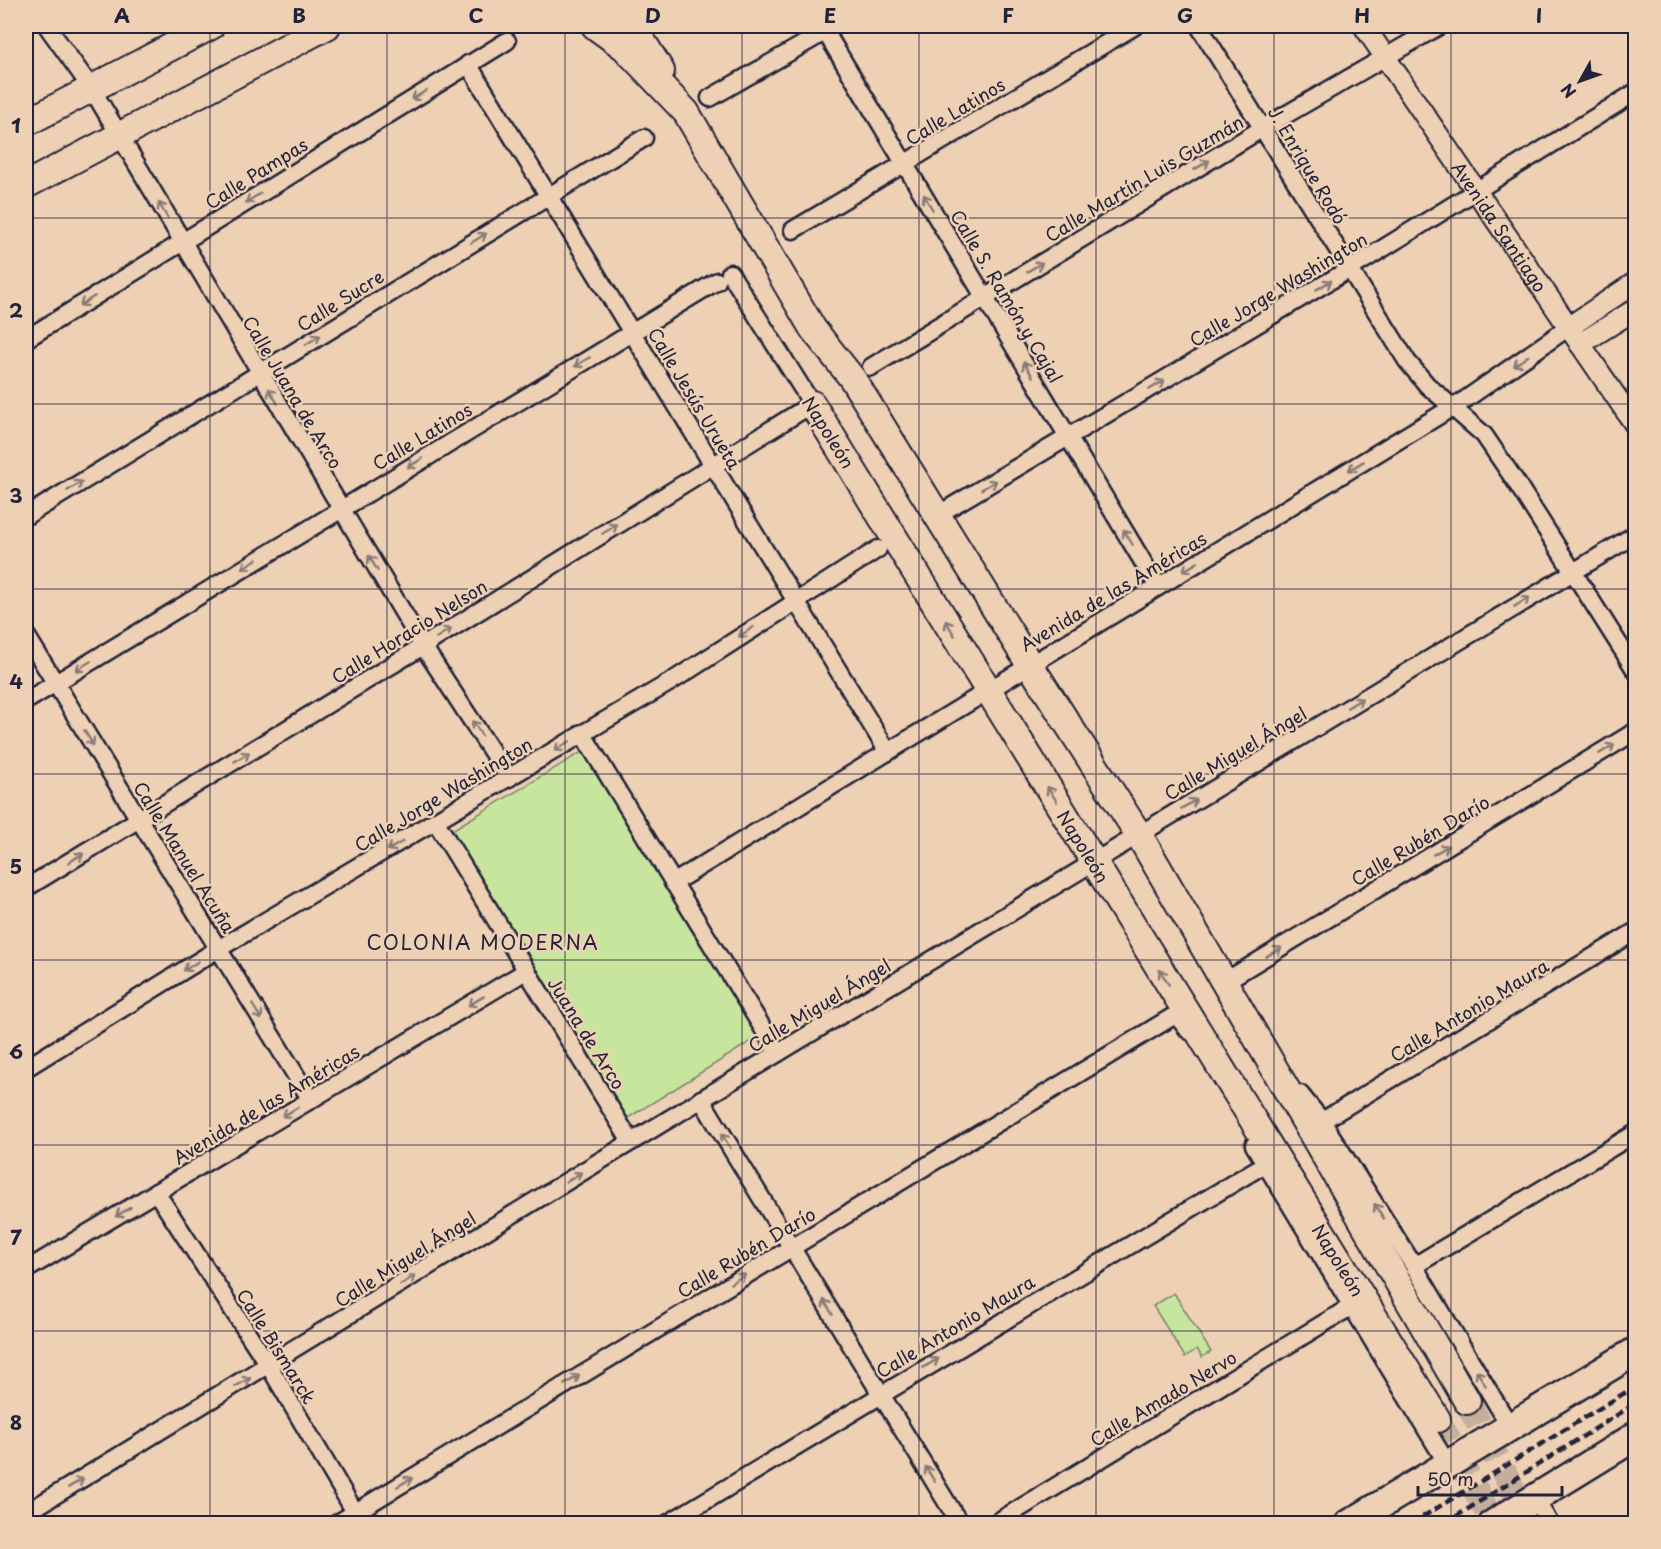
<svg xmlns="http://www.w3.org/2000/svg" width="1661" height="1549" font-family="'Playpen Sans',sans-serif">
<rect width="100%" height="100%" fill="#eed1b4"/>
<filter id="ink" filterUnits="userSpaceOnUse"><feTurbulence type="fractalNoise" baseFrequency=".0167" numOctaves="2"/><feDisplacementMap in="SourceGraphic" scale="12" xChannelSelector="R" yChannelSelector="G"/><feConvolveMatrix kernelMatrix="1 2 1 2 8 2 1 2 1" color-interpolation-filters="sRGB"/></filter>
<g filter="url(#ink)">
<!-- green -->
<g fill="#c7e59d" stroke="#74846c" stroke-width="1.5">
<path d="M 585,750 L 763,1034 L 628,1118 L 452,830 Z"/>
<path d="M 1174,1293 L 1211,1352 L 1202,1357 L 1197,1349 L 1185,1357 L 1153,1306 Z"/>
</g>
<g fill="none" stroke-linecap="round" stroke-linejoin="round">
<!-- primary-tunnel -->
<g stroke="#c5ae9c" stroke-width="26" stroke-dasharray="26 13" stroke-linecap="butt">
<path d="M 1467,1401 L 1531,1524"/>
<path d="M 1437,1419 L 1494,1524"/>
</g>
<!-- minor casing -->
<g stroke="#22223b" stroke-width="21">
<g id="minor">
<path d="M 47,26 L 92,89 L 423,646 L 509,778"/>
<path d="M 822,26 L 1158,587"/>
<path d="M 1199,26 L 1407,361 L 1427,385 L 1484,435 L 1516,482 L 1636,671"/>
<path d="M 468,64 L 888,752"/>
<path d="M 710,98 L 835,26"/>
<path d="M 793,230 L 1135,26"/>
<path d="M 26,339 L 507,41"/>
<path d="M 871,367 L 1263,128 L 1439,26"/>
<path d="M 939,514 L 1348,270 L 1636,92"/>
<path d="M 26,516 L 644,138"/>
<path d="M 26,635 L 311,1100"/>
<path d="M 26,701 L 717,281"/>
<path d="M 582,733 L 778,1053"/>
<path d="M 436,822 L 631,1142"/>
<path d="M 673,883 L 1466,399 L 1569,327"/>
<path d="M 26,888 L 423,646 L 812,404 L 730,273"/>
<path d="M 1224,982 L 1636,731"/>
<path d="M 26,1068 L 218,949 L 672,681 L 878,549"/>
<path d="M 1300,1094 L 1322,1121 L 1414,1266 L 1511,1428"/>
<path d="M 701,1099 L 960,1524"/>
<path d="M 1322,1121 L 1636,931"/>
<path d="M 1254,1145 L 1448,1465"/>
<path d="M 156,1192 L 269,1366 L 362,1524"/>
<path d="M 1414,1266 L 1636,1133"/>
<path d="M 26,1270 L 526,971"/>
<path d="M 1535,1498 L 1550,1524"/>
<path d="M 26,1513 L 631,1142 L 1636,534"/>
<path d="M 336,1524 L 1172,1017 L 1177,1016 L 1189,1031"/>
<path d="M 667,1524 L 1265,1164"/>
<path d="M 994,1524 L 1352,1306"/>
</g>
</g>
<!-- tertiary casing -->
<g stroke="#22223b" stroke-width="24">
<g id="tertiary">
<path id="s1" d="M 1364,26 L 1636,426"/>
<path d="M 1569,327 L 1636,282"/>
<path d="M 1580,344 L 1636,309"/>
</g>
</g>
<!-- primary casing -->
<g stroke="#22223b" stroke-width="30">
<g id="primary">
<path d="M 595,26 L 624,47 L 686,112 L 813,329 L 852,378 L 1030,665 L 1139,835 L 1467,1401"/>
<path d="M 633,26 L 661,71"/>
<path d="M 26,123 L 211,26"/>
<path d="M 26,185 L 327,26"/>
<path id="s2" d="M 812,404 L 1437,1419"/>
</g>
</g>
<!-- trunk casing -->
<g stroke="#22223b" stroke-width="32">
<g id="trunk">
<path d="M 1349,1524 L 1636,1351"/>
<path d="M 1493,1524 L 1636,1436"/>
</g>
</g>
<!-- minor -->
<use href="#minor" stroke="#eed1b4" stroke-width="16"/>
<!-- tertiary -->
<use href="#tertiary" stroke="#eed1b4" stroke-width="20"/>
<!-- primary -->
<use href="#primary" stroke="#eed1b4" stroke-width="26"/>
<!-- trunk -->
<use href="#trunk" stroke="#eed1b4" stroke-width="27"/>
<!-- rail -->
<g stroke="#22223b" stroke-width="4.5" stroke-dasharray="9 4.5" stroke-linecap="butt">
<path d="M 1411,1524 L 1636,1386"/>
<path d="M 1444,1524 L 1636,1403"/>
</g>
</g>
<!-- one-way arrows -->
<defs><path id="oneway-shaft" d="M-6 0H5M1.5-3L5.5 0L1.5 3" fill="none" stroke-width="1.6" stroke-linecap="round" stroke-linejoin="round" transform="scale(1.5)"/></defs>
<g stroke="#887a78">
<use href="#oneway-shaft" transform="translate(419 95) rotate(148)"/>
<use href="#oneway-shaft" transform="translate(1202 165) rotate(-31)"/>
<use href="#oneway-shaft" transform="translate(253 198) rotate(148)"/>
<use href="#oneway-shaft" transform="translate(928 202) rotate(-121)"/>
<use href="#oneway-shaft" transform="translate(163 210) rotate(-120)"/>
<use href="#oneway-shaft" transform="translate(479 238) rotate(-32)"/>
<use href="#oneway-shaft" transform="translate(1035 267) rotate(-31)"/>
<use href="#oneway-shaft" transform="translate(1324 285) rotate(-31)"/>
<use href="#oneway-shaft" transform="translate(87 301) rotate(148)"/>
<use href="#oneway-shaft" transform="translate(313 340) rotate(-32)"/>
<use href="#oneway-shaft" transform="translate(1521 361) rotate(145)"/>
<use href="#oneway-shaft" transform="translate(582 362) rotate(149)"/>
<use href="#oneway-shaft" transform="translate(1028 369) rotate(-121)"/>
<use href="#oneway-shaft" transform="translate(1157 385) rotate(-31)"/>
<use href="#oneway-shaft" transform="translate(273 396) rotate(-121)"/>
<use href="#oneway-shaft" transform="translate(415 463) rotate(149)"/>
<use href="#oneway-shaft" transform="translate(1356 466) rotate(149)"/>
<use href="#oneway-shaft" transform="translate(989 485) rotate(-30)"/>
<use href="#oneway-shaft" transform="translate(75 486) rotate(-32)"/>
<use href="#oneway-shaft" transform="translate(610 529) rotate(-32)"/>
<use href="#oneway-shaft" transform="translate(1128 537) rotate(-121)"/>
<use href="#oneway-shaft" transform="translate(373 563) rotate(-121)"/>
<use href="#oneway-shaft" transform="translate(249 564) rotate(148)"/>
<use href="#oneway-shaft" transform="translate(1190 567) rotate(149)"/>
<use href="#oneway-shaft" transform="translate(1522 602) rotate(-31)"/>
<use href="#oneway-shaft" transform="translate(950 628) rotate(-121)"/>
<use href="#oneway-shaft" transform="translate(746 632) rotate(147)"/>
<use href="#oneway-shaft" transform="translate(444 633) rotate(-32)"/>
<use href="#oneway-shaft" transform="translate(83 666) rotate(148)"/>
<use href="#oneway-shaft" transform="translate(1355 703) rotate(-31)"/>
<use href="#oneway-shaft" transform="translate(477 728) rotate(-123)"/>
<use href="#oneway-shaft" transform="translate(89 738) rotate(59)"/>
<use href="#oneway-shaft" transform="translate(562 746) rotate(149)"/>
<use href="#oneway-shaft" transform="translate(1607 749) rotate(-31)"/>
<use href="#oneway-shaft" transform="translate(242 757) rotate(-31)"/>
<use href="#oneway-shaft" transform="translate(1052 794) rotate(-122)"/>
<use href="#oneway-shaft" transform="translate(1189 804) rotate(-31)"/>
<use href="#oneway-shaft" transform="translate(395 846) rotate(150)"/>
<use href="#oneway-shaft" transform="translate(1441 850) rotate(-31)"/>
<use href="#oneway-shaft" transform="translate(76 858) rotate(-31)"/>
<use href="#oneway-shaft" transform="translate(1274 952) rotate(-31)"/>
<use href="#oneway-shaft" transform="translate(191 966) rotate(148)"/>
<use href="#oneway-shaft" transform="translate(1164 977) rotate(-122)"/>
<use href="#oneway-shaft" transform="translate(476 1001) rotate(149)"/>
<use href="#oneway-shaft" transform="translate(257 1012) rotate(58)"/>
<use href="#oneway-shaft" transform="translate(290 1112) rotate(149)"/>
<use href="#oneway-shaft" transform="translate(726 1141) rotate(-121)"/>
<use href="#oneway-shaft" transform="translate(574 1177) rotate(-32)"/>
<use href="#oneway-shaft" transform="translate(1379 1211) rotate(-122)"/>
<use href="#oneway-shaft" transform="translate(123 1212) rotate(149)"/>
<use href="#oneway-shaft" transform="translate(738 1279) rotate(-31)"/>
<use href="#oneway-shaft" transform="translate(408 1280) rotate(-32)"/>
<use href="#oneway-shaft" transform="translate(828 1307) rotate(-121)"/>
<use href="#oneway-shaft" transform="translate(931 1363) rotate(-31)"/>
<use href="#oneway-shaft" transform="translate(1481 1378) rotate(-121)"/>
<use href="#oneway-shaft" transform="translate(572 1380) rotate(-31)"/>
<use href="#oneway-shaft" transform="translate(243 1382) rotate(-31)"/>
<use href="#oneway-shaft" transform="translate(930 1474) rotate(-121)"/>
<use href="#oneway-shaft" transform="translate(405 1482) rotate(-31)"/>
<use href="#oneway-shaft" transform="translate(76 1483) rotate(-31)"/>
</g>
</g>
<!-- grid -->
<path fill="none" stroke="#22223b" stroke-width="1.5" stroke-opacity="0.55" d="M 210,26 L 210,1524M 387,26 L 387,1524M 565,26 L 565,1524M 742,26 L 742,1524M 919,26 L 919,1524M 1096,26 L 1096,1524M 1274,26 L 1274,1524M 1451,26 L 1451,1524M 26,218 L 1636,218M 26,404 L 1636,404M 26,589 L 1636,589M 26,774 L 1636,774M 26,960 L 1636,960M 26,1145 L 1636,1145M 26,1331 L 1636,1331"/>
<g text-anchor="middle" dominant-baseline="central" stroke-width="5" stroke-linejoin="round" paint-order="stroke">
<!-- street labels -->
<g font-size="18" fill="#22223b" stroke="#eed1b4">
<text transform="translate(955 111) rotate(-31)">Calle Latinos</text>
<text transform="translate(1308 165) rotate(59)">J. Enrique Rodó</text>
<text transform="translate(256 173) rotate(-32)">Calle Pampas</text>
<text transform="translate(1144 178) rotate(-31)">Calle Martín Luis Guzmán</text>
<text stroke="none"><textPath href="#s1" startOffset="242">Avenida Santiago</textPath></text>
<text transform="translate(1278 289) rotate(-31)">Calle Jorge Washington</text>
<text transform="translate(1007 296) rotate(59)">Calle S. Ramón y Cajal</text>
<text transform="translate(340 300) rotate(-32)">Calle Sucre</text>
<text transform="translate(293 392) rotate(59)">Calle Juana de Arco</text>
<text transform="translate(695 398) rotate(59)">Calle Jesús Urueta</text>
<text transform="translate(829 432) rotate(58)">Napoleón</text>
<text transform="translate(422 436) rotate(-31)">Calle Latinos</text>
<text transform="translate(1113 591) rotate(-31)">Avenida de las Américas</text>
<text transform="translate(409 631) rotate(-32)">Calle Horacio Nelson</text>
<text transform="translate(1235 753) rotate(-31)">Calle Miguel Ángel</text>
<text transform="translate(443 794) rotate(-31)">Calle Jorge Washington</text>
<text transform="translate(1420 840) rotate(-31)">Calle Rubén Darío</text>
<text stroke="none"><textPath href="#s2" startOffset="519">Napoleón</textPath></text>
<text transform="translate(185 857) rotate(58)">Calle Manuel Acuña</text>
<text transform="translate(819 1005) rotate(-31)">Calle Miguel Ángel</text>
<text transform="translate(1469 1010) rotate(-31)">Calle Antonio Maura</text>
<text transform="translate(587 1033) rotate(58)">Juana de Arco</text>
<text transform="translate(266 1104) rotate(-31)">Avenida de las Américas</text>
<text transform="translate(746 1252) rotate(-31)">Calle Rubén Darío</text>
<text transform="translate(405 1259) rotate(-32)">Calle Miguel Ángel</text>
<text stroke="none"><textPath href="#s2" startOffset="1005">Napoleón</textPath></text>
<text transform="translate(955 1326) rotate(-31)">Calle Antonio Maura</text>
<text transform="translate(277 1346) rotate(58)">Calle Bismarck</text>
<text transform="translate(1163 1398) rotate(-31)">Calle Amado Nervo</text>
</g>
<!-- neighbourhood labels -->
<g font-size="20" letter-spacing="1.5" fill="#22223b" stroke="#eed1b4">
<text x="483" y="942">COLONIA MODERNA</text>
</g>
</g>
<!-- margin -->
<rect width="1661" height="1549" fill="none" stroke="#eed1b4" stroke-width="66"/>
<!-- north arrow -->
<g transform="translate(1580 81) rotate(230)" stroke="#eed1b4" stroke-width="4.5" paint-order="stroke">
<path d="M0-4.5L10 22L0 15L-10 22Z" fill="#22223b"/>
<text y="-9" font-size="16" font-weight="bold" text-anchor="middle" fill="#22223b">N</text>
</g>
<!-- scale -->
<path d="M1418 1486v9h144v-9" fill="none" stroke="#22223b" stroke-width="3"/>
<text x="1427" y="1486" font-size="18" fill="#22223b" stroke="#eed1b4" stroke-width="4.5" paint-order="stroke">50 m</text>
<rect x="33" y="33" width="1595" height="1483" fill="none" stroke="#22223b" stroke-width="2"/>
<g font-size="20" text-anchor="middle" font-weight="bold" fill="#22223b">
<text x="122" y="23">A</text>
<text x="299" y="23">B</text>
<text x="476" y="23">C</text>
<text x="653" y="23">D</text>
<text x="830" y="23">E</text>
<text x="1008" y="23">F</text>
<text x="1185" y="23">G</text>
<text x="1362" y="23">H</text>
<text x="1539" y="23">I</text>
<text x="16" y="133">1</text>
<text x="16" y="318">2</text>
<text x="16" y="503">3</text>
<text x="16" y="689">4</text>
<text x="16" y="874">5</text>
<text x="16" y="1059">6</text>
<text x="16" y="1245">7</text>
<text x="16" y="1430">8</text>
</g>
</svg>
